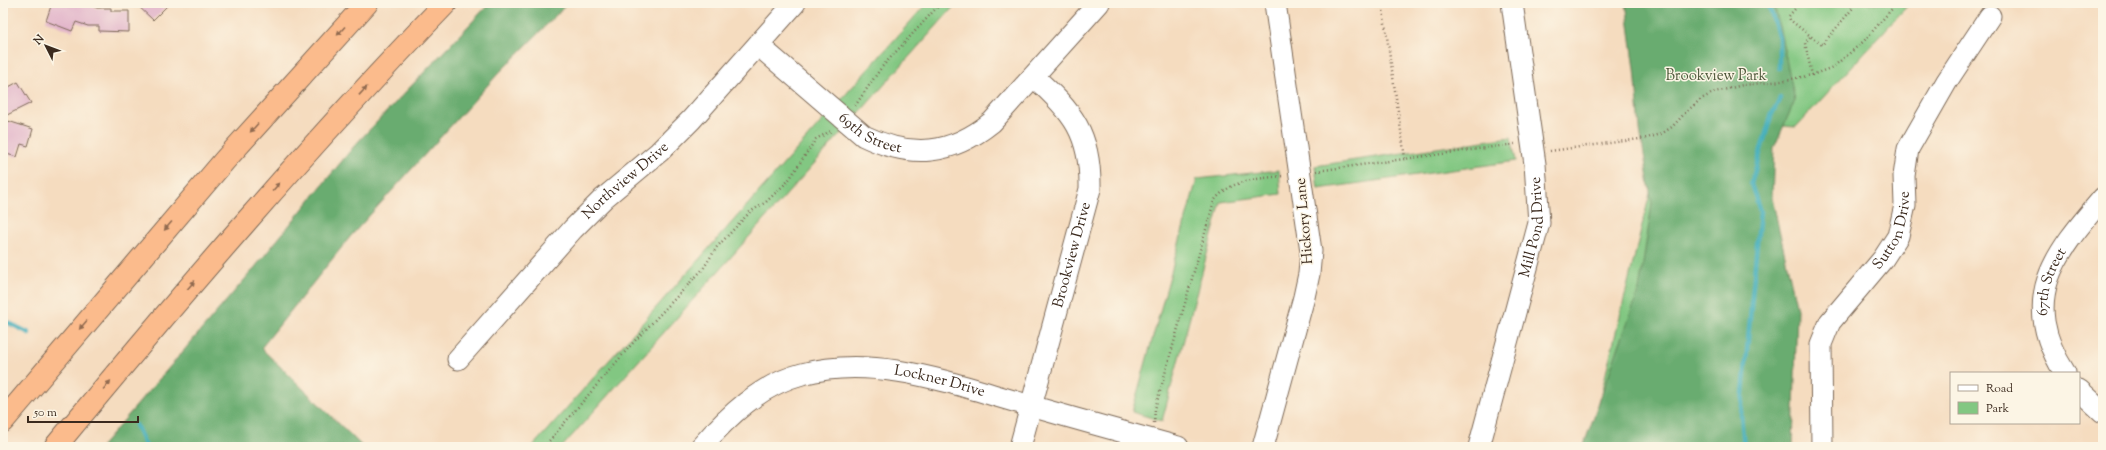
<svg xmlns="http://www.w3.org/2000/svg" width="2106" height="450" font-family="'Sorts Mill Goudy',serif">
<rect width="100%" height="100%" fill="#fcf5e5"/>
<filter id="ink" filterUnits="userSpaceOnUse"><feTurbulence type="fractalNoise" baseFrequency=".025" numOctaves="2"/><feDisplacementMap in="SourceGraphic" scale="8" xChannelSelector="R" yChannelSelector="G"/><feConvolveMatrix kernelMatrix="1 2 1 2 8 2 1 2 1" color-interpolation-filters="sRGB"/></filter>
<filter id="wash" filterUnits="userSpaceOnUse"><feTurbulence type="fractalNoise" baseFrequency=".012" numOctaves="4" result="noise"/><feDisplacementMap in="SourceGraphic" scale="16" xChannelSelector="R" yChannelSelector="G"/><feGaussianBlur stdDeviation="0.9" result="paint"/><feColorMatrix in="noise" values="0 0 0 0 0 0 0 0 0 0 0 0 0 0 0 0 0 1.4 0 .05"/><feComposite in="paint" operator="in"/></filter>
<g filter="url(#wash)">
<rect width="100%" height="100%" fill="#f5dcbf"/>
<!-- green -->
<g fill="#82c782" stroke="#5e7850">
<path d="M 927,3 L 957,3 L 562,447 L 532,447 Z"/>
<path d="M 1630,3 L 1910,3 L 1796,127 L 1771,125 L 1588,447 L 1652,185 Z"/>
<path d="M 1511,137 L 1516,161 L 1318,189 L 1315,166 Z"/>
<path d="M 1279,170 L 1281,194 L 1221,202 L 1162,421 L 1132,412 L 1197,179 Z"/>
</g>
<!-- forest -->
<g fill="#69ac70" stroke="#526b47">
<path d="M 490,3 L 568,3 L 497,75 L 350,237 L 261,348 L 363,447 L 101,447 L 251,272 L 355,145 Z"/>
<path d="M 1626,3 L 1774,3 L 1795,100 L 1774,148 L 1772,198 L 1797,309 L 1793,447 L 1583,447 L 1639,290 L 1652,204 L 1640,130 L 1635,69 Z"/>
</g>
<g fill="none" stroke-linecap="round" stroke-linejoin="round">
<!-- stream -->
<g stroke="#3dacba" stroke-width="4.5">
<path d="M 1768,3 L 1779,38 L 1779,68"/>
<path d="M 3,320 L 29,333"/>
<path d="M 136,425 L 146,447"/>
<path d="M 1744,447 L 1741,415 L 1760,211 L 1751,184 L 1771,116 L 1780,98"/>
</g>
</g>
<g id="blocks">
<!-- building -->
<g fill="#e1b2c9">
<path d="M 52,3 L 84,3 L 97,8 L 111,8 L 111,11 L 129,11 L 129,32 L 99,31 L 99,26 L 88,26 L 76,22 L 72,31 L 46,21 Z"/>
<path d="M 135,3 L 170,3 L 153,20 Z"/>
<path d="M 18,82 L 31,103 L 7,115 L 3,107 L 3,90 Z"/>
<path d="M 8,121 L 33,129 L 28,146 L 21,144 L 17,157 L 3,153 L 3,138 Z"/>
</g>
</g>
</g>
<g filter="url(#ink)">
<use href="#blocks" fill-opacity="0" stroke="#7c6856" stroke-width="1"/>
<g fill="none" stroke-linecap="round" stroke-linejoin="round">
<!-- minor casing -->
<g stroke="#7c6856" stroke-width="23">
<g id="minor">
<path id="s1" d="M 758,45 L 864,136 C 912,159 951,155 992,122 L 1099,3"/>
<path id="s2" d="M 458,359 L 573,229 L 604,198 L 659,152 L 691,120 L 795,3"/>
<path id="s3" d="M 2065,373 C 2018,299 2054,255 2103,198"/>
<path d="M 2079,390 L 2103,412"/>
<path id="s4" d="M 701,447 C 728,416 760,385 802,374 C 876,354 953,384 1024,404 C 1075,419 1127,433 1178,447"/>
<path id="s5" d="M 1020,447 L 1090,189 C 1091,134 1073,112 1034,77"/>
<path d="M 1263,447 L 1304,297 L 1309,274 L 1311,251 L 1275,3"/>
<path id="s6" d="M 1479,447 L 1539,223 L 1535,164 L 1512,3"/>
<path id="s7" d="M 1822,447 L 1821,344 L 1830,322 L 1883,259 L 1898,236 L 1905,205 L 1904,176 L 1908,149 L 1947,81 L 1990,16"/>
</g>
</g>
<!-- highway casing -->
<g stroke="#7c6856" stroke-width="24">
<g id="highway">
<path d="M 3,421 L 225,160 L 367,3"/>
<path d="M 55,447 C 181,295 309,145 446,3"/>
</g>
</g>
<!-- path -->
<g stroke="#7c6856" stroke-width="2.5" stroke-dasharray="1 3" stroke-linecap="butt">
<path d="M 1382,3 L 1405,158"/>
<path d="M 1800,3 L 1789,16 L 1790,20 L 1822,45 L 1853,8 L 1849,3"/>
<path d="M 1810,37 L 1805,43 L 1812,75"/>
<path d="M 855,106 L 881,68 L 941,3"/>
<path d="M 1550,151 L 1647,138 L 1661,134 L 1672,127 L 1686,112 L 1701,99 L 1715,92 L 1743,85 L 1781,81 L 1812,75 L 1833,67 L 1864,41 L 1897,3"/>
<path d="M 1316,171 L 1515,144"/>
<path d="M 1154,423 L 1155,409 L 1214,201 C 1231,179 1257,179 1283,176"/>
<path d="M 544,447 L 631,345 L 703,269 L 717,247 L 750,212 L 766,202 L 788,181 L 816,139 L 831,131"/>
</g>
<!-- minor -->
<use href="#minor" stroke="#fff" stroke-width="21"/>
<!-- highway -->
<use href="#highway" stroke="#fbbb8c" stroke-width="22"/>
</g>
<!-- one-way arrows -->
<defs><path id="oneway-solid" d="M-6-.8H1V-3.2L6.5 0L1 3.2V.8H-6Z"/></defs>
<g fill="#916b50">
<use href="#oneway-solid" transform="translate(341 31) rotate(132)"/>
<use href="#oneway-solid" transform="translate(363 91) rotate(-47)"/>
<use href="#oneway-solid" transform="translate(254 128) rotate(132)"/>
<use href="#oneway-solid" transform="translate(276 187) rotate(-49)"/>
<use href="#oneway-solid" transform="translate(168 226) rotate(131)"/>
<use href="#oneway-solid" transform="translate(191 285) rotate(-49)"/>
<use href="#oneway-solid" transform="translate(83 325) rotate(131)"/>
<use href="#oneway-solid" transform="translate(107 385) rotate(-50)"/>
</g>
</g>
<g text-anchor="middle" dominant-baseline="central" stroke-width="3" stroke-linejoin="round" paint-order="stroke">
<!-- park labels -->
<g font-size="15" fill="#50593c" stroke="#fcf5e5">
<text x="1716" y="76">Brookview Park</text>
</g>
<!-- street labels -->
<g font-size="15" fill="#3b2a1e" stroke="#fcf5e5">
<text stroke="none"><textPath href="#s1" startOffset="144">69th Street</textPath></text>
<text stroke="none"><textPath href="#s2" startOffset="245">Northview Drive</textPath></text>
<text transform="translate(1305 221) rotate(-95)">Hickory Lane</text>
<text stroke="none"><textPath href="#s6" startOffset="227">Mill Pond Drive</textPath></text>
<text stroke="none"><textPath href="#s7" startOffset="240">Sutton Drive</textPath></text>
<text stroke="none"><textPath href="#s5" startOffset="199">Brookview Drive</textPath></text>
<text stroke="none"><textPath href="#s3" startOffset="97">67th Street</textPath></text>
<text stroke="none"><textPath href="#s4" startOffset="266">Lockner Drive</textPath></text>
</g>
</g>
<!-- margin -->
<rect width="2106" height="450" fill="none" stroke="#fcf5e5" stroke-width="16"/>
<!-- legend -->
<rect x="1950" y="372" width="130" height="52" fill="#fcf5e5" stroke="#afa495"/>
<rect x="1958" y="385" width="20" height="6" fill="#ffffff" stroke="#afa495"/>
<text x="1986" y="392" font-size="12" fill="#3b2a1e">Road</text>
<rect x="1958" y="402" width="20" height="12" fill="#82c782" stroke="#afa495"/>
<text x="1986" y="412" font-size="12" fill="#3b2a1e">Park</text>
<!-- north arrow -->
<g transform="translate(46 46) rotate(312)" stroke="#fcf5e5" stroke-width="3" paint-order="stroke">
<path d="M0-3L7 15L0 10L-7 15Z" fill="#3b2a1e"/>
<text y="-6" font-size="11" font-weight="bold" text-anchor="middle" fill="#3b2a1e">N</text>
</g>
<!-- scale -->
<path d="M28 416v6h110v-6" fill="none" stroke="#3b2a1e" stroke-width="2"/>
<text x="34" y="416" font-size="12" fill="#3b2a1e" stroke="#fcf5e5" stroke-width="3" paint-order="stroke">50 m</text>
</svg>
